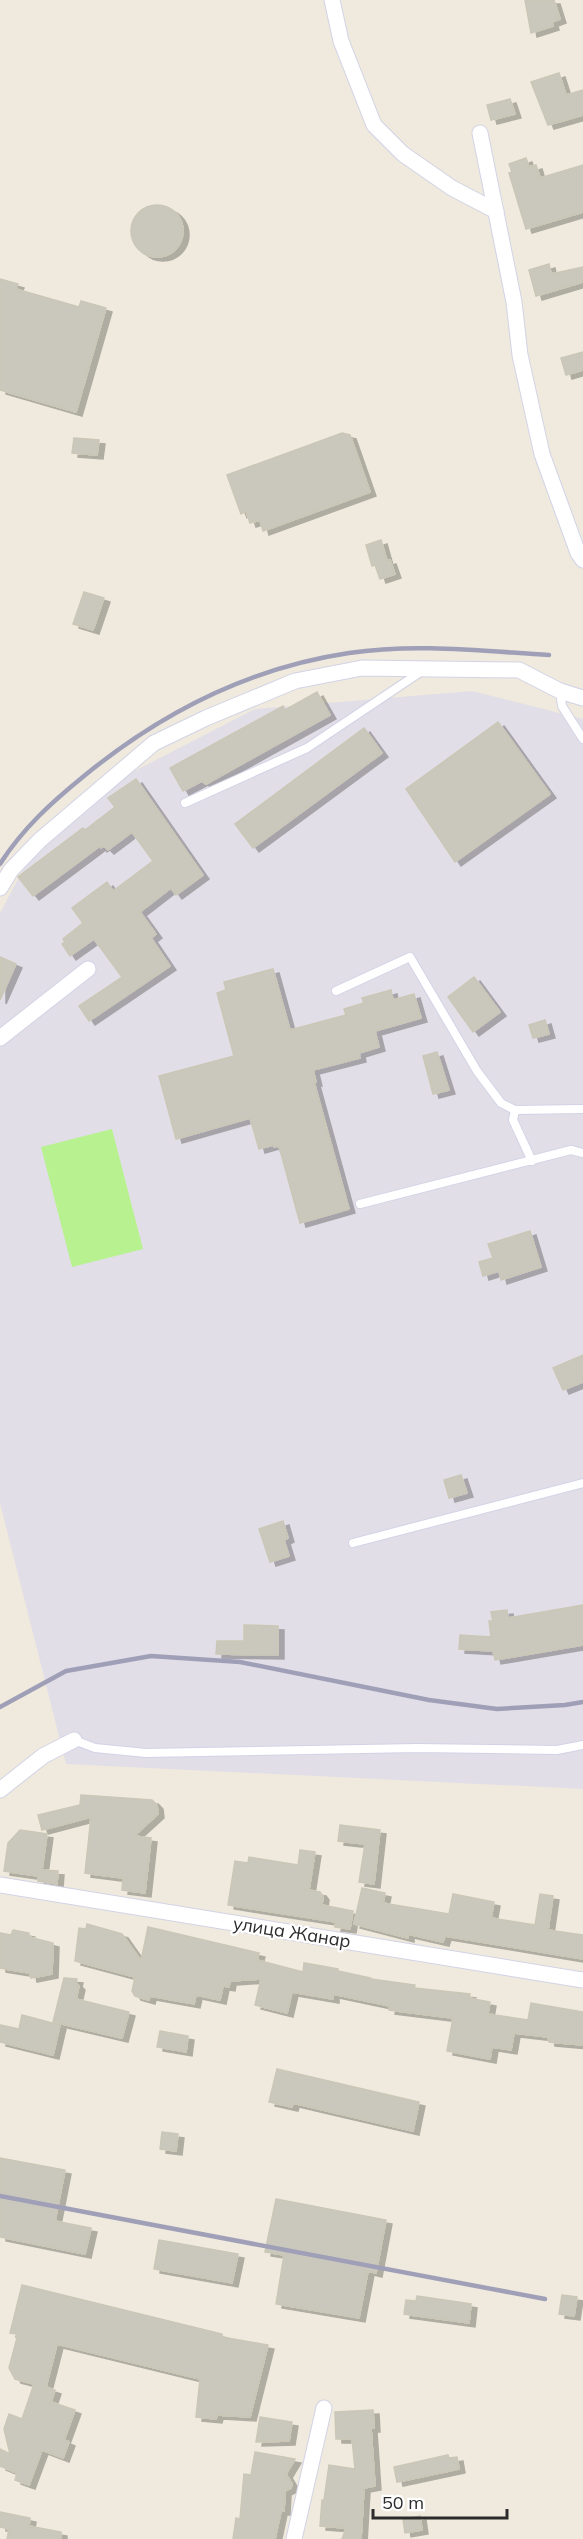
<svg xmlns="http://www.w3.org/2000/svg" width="583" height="2539" font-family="Mulish,sans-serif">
<defs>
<filter id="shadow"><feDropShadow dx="6" dy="4" stdDeviation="0" flood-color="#0004"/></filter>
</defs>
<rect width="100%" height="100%" fill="#efeadd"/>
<!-- industrial -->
<path fill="#e2dee7" d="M 472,691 L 583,719 L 583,1789 L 66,1764 L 0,1503 L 0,913 L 25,866 L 117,780 L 255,709 Z"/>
<!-- pitch -->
<path fill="#b8f290" d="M 112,1129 L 143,1249 L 72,1267 L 41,1147 Z"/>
<!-- building -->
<g fill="#cac8bc" stroke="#cbc7b7" stroke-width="1.5" filter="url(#shadow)">
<path d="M 525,0 L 554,0 L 560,19 L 552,22 L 553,26 L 531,33 Z"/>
<path d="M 559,73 L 566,95 L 583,90 L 583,115 L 548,125 L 531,82 Z"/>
<path d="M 510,99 L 515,114 L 491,120 L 487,105 Z"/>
<path d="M 526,158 L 529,167 L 536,165 L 540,178 L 583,165 L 583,212 L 526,229 L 509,173 L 512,172 L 509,164 Z"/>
<circle cx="157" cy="231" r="26"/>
<path d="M 549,264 L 551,274 L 583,267 L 583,282 L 536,296 L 529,270 Z"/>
<path d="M 0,279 L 18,284 L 16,289 L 79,307 L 81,301 L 106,308 L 76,412 L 0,390 Z"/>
<path d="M 583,352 L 583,370 L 566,375 L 561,358 Z"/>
<path d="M 342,433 L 350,435 L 370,492 L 263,531 L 260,520 L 250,523 L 246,511 L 241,514 L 227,475 Z"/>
<path d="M 74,438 L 99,440 L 97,455 L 72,453 Z"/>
<path d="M 381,540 L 387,561 L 390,560 L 395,574 L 380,579 L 375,565 L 372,566 L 366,545 Z"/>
<path d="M 84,592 L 104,598 L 93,630 L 73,624 Z"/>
<path d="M 317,692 L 330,715 L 206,784 L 202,781 L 183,791 L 170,768 L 283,706 L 285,710 Z"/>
<path d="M 498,722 L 550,794 L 455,862 L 406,789 Z"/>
<path d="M 364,728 L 382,753 L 253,848 L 235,824 Z"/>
<path d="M 136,779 L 203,875 L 176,895 L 171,888 L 140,912 L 156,934 L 151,938 L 170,966 L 89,1021 L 79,1006 L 122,977 L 94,939 L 70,956 L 62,944 L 65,942 L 63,939 L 83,923 L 72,908 L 107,882 L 113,891 L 153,861 L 132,832 L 108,850 L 104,846 L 101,848 L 100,846 L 33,896 L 18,877 L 83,828 L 85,830 L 115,807 L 108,798 Z"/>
<path d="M 0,957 L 16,964 L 0,1000 Z"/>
<path d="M 273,969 L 290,1030 L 346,1015 L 344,1009 L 364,1003 L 362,998 L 391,990 L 393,1000 L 414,994 L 421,1018 L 375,1031 L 379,1047 L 359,1053 L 360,1058 L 313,1070 L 316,1082 L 314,1082 L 349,1209 L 300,1223 L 279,1146 L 274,1147 L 273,1145 L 259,1149 L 250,1118 L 176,1139 L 159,1076 L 234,1056 L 217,993 L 226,990 L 224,982 Z"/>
<path d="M 474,977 L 500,1012 L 473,1032 L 448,997 Z"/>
<path d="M 545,1020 L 549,1034 L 533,1038 L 529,1025 Z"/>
<path d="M 437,1052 L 449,1090 L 433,1094 L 423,1056 Z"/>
<path d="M 530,1231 L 541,1267 L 501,1280 L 499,1271 L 483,1276 L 479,1262 L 493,1258 L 488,1244 Z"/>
<path d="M 583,1355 L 583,1382 L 563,1390 L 553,1368 Z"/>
<path d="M 461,1475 L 467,1493 L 449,1498 L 444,1480 Z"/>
<path d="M 283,1521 L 288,1538 L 284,1540 L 289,1556 L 270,1562 L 259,1529 Z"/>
<path d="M 583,1605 L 583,1645 L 495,1660 L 493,1651 L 459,1649 L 460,1635 L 491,1637 L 489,1621 L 493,1621 L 491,1612 L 507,1610 L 508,1618 Z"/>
<path d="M 244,1625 L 278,1626 L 278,1655 L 216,1654 L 217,1641 L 244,1641 Z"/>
<path d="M 81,1795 L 152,1800 L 157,1805 L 158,1814 L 134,1836 L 151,1838 L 145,1893 L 122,1890 L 123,1878 L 85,1873 L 91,1817 L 42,1830 L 38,1815 L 80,1805 Z"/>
<path d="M 340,1825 L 380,1830 L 374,1884 L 359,1882 L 365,1844 L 338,1841 Z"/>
<path d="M 20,1830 L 47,1834 L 42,1870 L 58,1871 L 57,1884 L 38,1881 L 38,1876 L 4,1871 L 8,1843 Z"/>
<path d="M 300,1850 L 315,1852 L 309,1890 L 320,1892 L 323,1896 L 322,1905 L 353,1911 L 350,1929 L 335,1927 L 336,1922 L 228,1905 L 235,1861 L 248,1863 L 249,1857 L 298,1865 Z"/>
<path d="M 362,1888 L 385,1893 L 383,1903 L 449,1914 L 453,1894 L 494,1902 L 491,1918 L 535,1925 L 540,1894 L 553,1896 L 548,1930 L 583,1935 L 583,1959 L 445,1936 L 443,1942 L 408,1934 L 408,1938 L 354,1924 Z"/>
<path d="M 87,1924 L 122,1934 L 141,1961 L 148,1927 L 259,1953 L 257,1960 L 303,1972 L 304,1963 L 338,1969 L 338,1971 L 371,1978 L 371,1979 L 415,1985 L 414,1988 L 470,1994 L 469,1998 L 490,2002 L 488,2014 L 528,2020 L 531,2003 L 583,2012 L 583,2045 L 549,2042 L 548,2037 L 514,2033 L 511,2050 L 492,2047 L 490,2059 L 447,2051 L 453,2018 L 389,2010 L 390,2006 L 333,1994 L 333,1999 L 292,1992 L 287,2013 L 255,2005 L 261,1979 L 230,1981 L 229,1987 L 223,1986 L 220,2000 L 196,1995 L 194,2004 L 150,1996 L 149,2000 L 135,1996 L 132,1991 L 135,1977 L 75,1961 L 79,1928 L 86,1929 Z"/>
<path d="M 13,1930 L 29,1933 L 29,1937 L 53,1943 L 52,1974 L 31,1978 L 30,1973 L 0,1968 L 0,1933 L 11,1935 Z"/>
<path d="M 64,1978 L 77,1979 L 76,1983 L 79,1986 L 76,1999 L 129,2012 L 122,2038 L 53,2022 Z"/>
<path d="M 22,2015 L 60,2025 L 53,2055 L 0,2042 L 0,2025 L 19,2029 Z"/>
<path d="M 160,2031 L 188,2036 L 186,2052 L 157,2047 Z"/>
<path d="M 277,2069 L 419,2102 L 413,2131 L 293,2103 L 292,2107 L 269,2102 Z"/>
<path d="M 162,2132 L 178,2134 L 176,2151 L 160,2149 Z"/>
<path d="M 0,2158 L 65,2170 L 55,2221 L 91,2228 L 85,2254 L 0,2237 Z"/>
<path d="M 276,2199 L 386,2220 L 376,2273 L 368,2271 L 359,2318 L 276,2304 L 284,2255 L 265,2252 Z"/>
<path d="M 159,2240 L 238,2254 L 232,2283 L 154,2269 Z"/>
<path d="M 22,2285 L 222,2334 L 222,2337 L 268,2345 L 250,2417 L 217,2415 L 216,2419 L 196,2417 L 200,2379 L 57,2344 L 46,2387 L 55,2390 L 51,2402 L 75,2410 L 64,2440 L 69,2442 L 63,2458 L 42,2450 L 29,2485 L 15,2480 L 17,2473 L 0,2466 L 0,2449 L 10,2454 L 4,2429 L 9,2414 L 22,2419 L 34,2384 L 15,2379 L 9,2368 L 18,2334 L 10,2333 Z"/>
<path d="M 562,2295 L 577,2297 L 574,2316 L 559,2314 Z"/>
<path d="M 417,2296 L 471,2304 L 469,2323 L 404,2314 L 406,2300 L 416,2301 Z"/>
<path d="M 373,2410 L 374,2428 L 371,2428 L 375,2486 L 364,2488 L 361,2539 L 342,2539 L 346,2528 L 320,2526 L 322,2500 L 324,2500 L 329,2465 L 355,2469 L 352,2439 L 336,2439 L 335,2412 Z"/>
<path d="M 260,2417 L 292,2422 L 289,2441 L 256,2442 Z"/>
<path d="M 255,2452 L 295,2459 L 286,2474 L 292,2484 L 291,2488 L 285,2491 L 284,2511 L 281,2511 L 275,2539 L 233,2539 L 236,2518 L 240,2519 L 244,2474 L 251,2475 Z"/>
<path d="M 448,2455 L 449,2458 L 457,2457 L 459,2469 L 397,2482 L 394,2467 Z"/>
<path d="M 0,2512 L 30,2518 L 29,2526 L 61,2532 L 61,2539 L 7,2539 L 9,2529 L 0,2527 Z"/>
<path d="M 420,2516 L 422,2530 L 405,2533 L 403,2519 Z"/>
</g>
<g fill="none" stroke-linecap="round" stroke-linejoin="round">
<!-- service casing -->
<g stroke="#d2d3e6" stroke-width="10">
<g id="service">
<path d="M 560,691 L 562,706 L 583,739"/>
<path d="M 185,803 L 307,748 L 422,671"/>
<path d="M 336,991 L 410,957 L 477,1071 L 501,1103 L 515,1110 L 583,1109"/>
<path d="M 515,1110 L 513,1120 L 532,1161"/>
<path d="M 360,1204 L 571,1150 L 583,1153"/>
<path d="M 353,1543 L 583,1483"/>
<path d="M 74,1740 L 95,1748 L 146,1753 L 417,1748 L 557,1750 L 583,1745"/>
</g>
</g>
<!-- minor casing -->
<g stroke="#d2d3e6" stroke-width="17">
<g id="minor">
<path d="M 332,0 L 341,41 L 374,125 L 403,154 L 452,188 L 496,211"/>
<path d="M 480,133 L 514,302 L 520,355 L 542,454 L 578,553 L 583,560"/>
<path d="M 0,888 L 11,870 L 40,840 L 154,743 L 206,718 L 295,681 L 362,668 L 519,670 L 560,691 L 583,698"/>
<path d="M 0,1038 L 88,969"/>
<path d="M 0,1790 L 43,1756 L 74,1740"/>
<path d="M 0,1885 L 583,1980"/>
<path d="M 294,2539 L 324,2408"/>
</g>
</g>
<!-- service -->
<use href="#service" stroke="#fff" stroke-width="8"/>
<!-- minor -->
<use href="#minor" stroke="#fff" stroke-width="15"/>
<!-- rail -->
<g stroke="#a09fb8" stroke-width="4.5">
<path d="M 0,864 C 23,828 52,802 84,776 C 162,712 248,668 349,653 C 416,643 482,651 549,655"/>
<path d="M 0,1707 L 66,1671 L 151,1656 L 240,1662 L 429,1700 L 497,1709 L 565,1705 L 583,1702"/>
<path d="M 0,2196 L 545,2299"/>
</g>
</g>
<g text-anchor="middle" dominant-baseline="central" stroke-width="4.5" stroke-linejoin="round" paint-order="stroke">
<!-- street labels -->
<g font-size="18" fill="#2c2c2c" stroke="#fff">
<text transform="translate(292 1932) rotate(9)">улица Жанар</text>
</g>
</g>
<!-- scale -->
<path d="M373 2509v9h134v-9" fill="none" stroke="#2c2c2c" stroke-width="3"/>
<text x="382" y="2509" font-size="18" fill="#2c2c2c" stroke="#ffffff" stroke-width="4.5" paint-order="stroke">50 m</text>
</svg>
